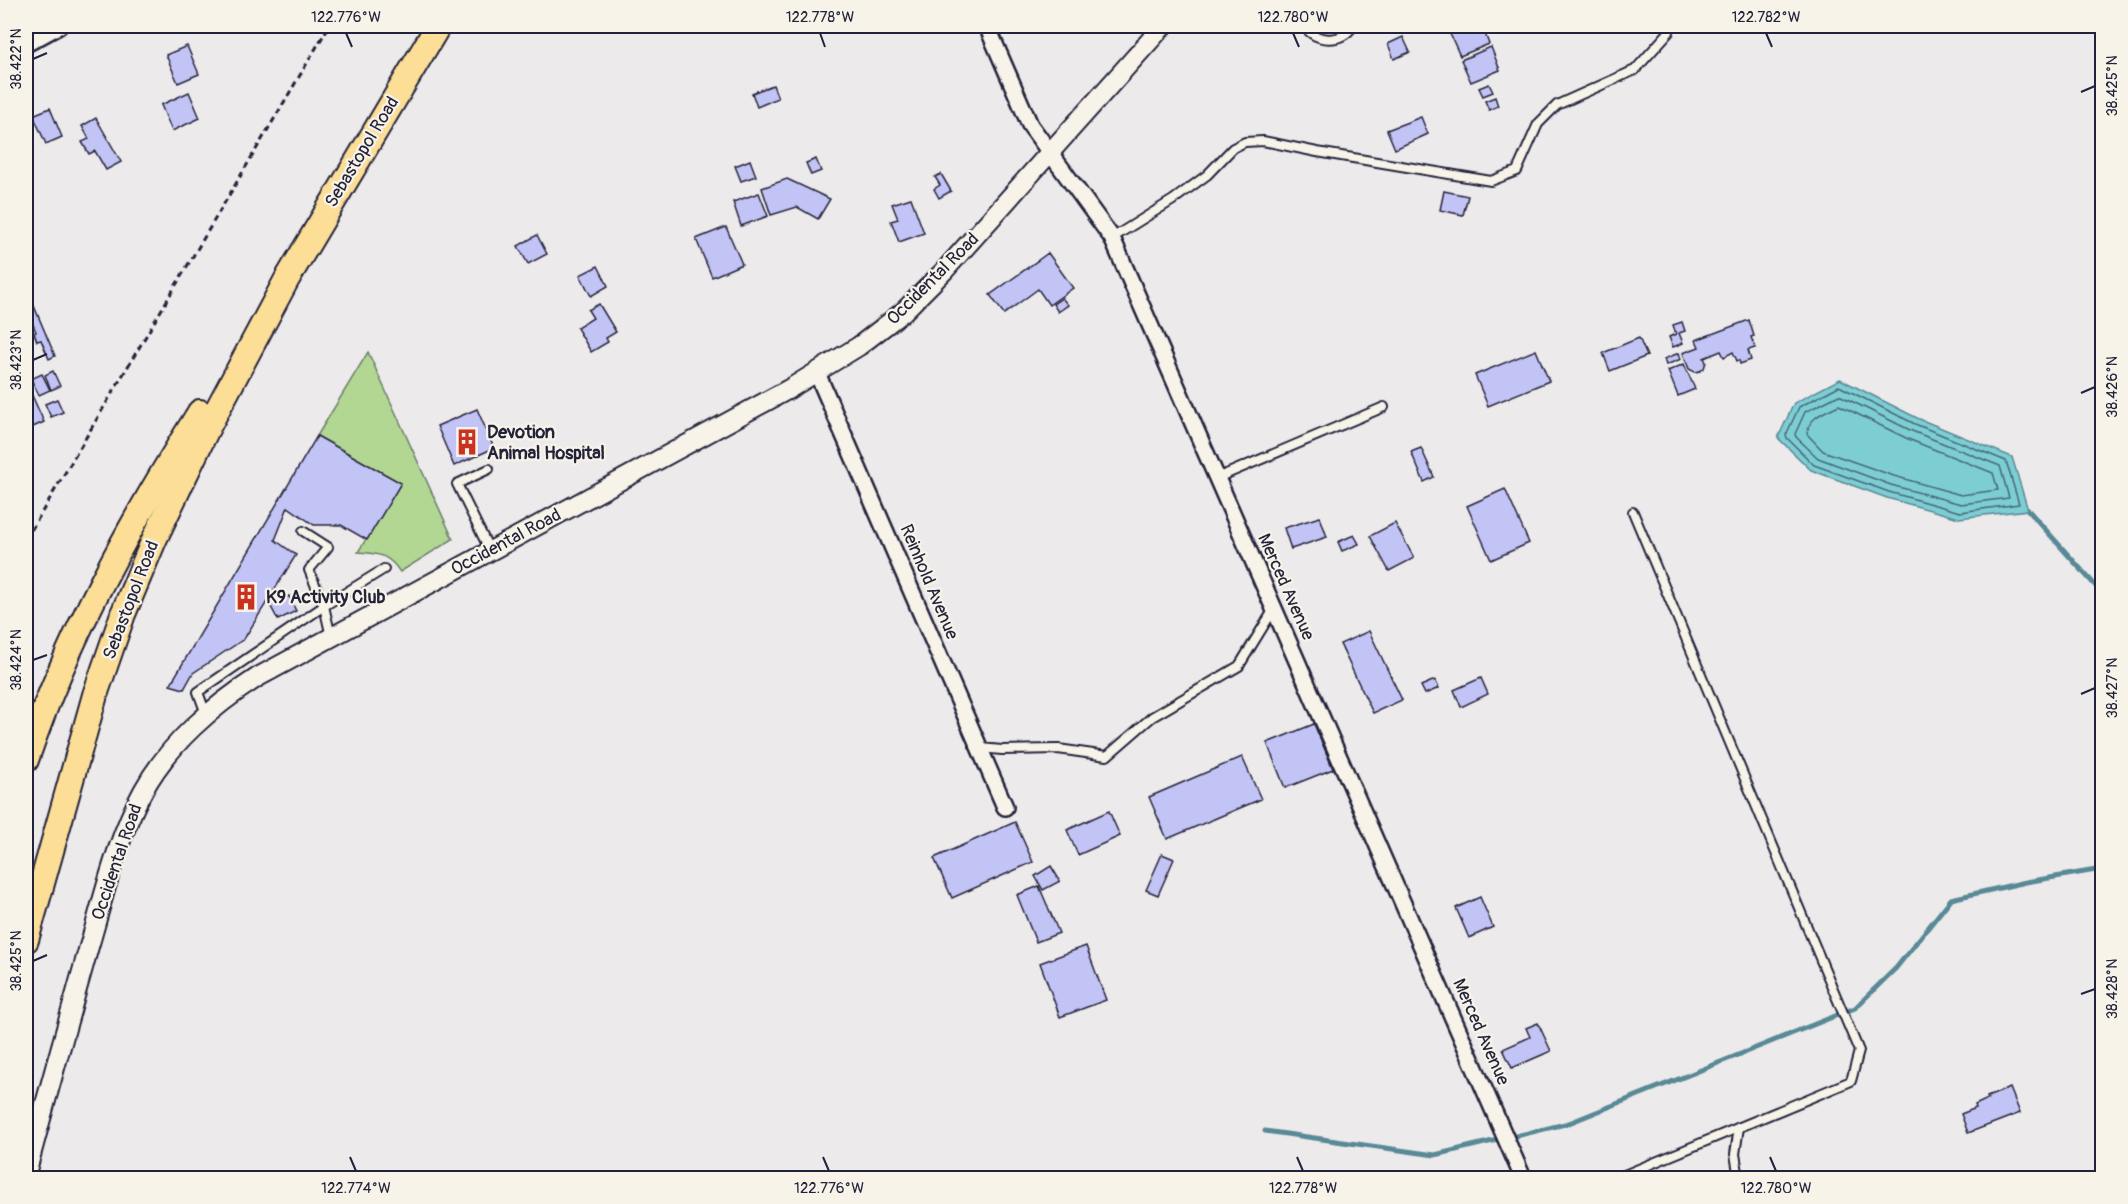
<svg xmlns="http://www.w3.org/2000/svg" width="2128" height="1204" font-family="Pangolin,sans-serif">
<rect width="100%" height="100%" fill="#edeaeb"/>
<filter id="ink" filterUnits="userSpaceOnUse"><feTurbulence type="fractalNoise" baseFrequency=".0167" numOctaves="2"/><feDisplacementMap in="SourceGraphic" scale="12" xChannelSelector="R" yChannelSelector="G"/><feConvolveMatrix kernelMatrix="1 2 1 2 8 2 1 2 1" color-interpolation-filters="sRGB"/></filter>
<g filter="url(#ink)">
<!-- green -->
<path fill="#b1d793" stroke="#6a7c67" stroke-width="1.5" d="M 368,352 L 453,539 L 400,572 C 388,554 379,554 358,552 L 401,483 L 317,436 Z"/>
<!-- water -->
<path fill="#7dced3" stroke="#598996" stroke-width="1.5" d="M 1840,379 L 1917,418 L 2012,457 L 2028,510 L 1959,518 L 1887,498 L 1811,470 L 1778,438 L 1794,403 Z"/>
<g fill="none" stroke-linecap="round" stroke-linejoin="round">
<!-- shore -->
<g stroke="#466778" stroke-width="1.5">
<path d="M 1839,386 L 1915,424 L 2006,461 L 2019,504 L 1960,512 L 1889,492 L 1814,465 L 1787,438 L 1786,435 L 1799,407 Z"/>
<path d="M 1839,395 L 1912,431 L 2000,466 L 2009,498 L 1961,504 L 1891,485 L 1818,458 L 1796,437 L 1795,434 L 1805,412 Z"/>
<path d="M 1839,405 L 1908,439 L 1993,473 L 1998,490 L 1961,495 L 1894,476 L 1823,451 L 1807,434 C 1808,417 1825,412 1839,405 Z"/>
</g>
<!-- stream -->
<g stroke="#598996" stroke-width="5">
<path d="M 2028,510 L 2102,593"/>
<path d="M 1265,1131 L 1435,1155 L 1497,1140"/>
<path d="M 1516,1136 L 1569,1123 L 1855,1008 L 1896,968 L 1951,899 L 2026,882 L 2102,869"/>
</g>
</g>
<!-- building -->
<g fill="#c3c4f6" stroke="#22223b" stroke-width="1.5">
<path d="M 1469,26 L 1482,26 L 1489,44 L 1460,56 L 1450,34 Z"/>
<path d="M 1403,37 L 1410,52 L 1394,59 L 1388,44 Z"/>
<path d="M 187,46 L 199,74 L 178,83 L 166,55 Z"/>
<path d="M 1491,47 L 1500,70 L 1471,82 L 1461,60 Z"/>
<path d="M 1489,84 L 1493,92 L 1483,96 L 1479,88 Z"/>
<path d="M 773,85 L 778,98 L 757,107 L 752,93 Z"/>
<path d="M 189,92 L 200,118 L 172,131 L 161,105 Z"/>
<path d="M 1495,97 L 1498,106 L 1489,110 L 1485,101 Z"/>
<path d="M 50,108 L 62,137 L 46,144 L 33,115 Z"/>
<path d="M 1421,117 L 1428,134 L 1395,149 L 1387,130 Z"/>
<path d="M 96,118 L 121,162 L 106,170 L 95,151 L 89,154 L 82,142 L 89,139 L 82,126 Z"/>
<path d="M 816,159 L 821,171 L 811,175 L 806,163 Z"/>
<path d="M 750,160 L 756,176 L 741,181 L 735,166 Z"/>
<path d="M 941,174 L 951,191 L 939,198 L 934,189 L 940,185 L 935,177 Z"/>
<path d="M 787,179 L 830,199 L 818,219 L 797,207 L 771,215 L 762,188 Z"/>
<path d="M 1444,191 L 1468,196 L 1463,215 L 1440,210 Z"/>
<path d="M 759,193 L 768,216 L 741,226 L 733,202 Z"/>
<path d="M 911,198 L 924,233 L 899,242 L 891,221 L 898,219 L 892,204 Z"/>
<path d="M 726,227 L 742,264 L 712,277 L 696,239 Z"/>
<path d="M 537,235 L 547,254 L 528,264 L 518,246 Z"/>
<path d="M 1048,253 L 1073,288 L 1049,305 L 1038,289 L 1004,314 L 990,295 Z"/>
<path d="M 598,266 L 608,286 L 591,296 L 580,275 Z"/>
<path d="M 26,287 L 55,356 L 49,359 L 41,340 L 37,341 L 34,333 L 36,332 L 26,307 Z"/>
<path d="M 1062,298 L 1068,305 L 1058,312 L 1053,304 Z"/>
<path d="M 599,304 L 616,332 L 606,338 L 608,342 L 591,352 L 577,328 L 593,318 L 588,310 Z"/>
<path d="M 1749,320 L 1754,336 L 1751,337 L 1755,348 L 1748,350 L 1751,360 L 1740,364 L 1739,360 L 1737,361 L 1733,352 L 1724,357 L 1721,351 L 1704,358 L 1706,362 L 1704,368 L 1700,371 L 1695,372 L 1689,369 L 1683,353 L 1699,347 L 1696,340 Z"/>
<path d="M 1682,322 L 1685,331 L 1679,333 L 1683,343 L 1673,347 L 1669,337 L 1676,334 L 1673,325 Z"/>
<path d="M 1639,338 L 1647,356 L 1610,371 L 1603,353 Z"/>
<path d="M 1536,350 L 1549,381 L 1488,406 L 1475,375 Z"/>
<path d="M 1679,353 L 1681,359 L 1666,365 L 1664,359 Z"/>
<path d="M 1684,364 L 1695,389 L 1678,396 L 1668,371 Z"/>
<path d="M 53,371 L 60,386 L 51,390 L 45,375 Z"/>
<path d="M 42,374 L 50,390 L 39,395 L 31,379 Z"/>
<path d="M 26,382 L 44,422 L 26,430 Z"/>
<path d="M 57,399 L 63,412 L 51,417 L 45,404 Z"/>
<path d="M 477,409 L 494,448 L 454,466 L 437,426 Z"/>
<path d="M 317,436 L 401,483 L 367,540 L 341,525 L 314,525 L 288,507 L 275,540 L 296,555 L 244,639 L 193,673 L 184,689 L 170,685 Z"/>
<path d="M 1421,448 L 1434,477 L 1424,482 L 1411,452 Z"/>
<path d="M 1505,489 L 1529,543 L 1491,560 L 1467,506 Z"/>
<path d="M 1320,517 L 1327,537 L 1291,549 L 1284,528 Z"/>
<path d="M 1395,523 L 1414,558 L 1389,571 L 1370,536 Z"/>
<path d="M 1354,535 L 1359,544 L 1342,551 L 1338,542 Z"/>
<path d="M 289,596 L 296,611 L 278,620 L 270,605 Z"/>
<path d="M 1369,631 L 1402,700 L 1373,713 L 1340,644 Z"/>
<path d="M 1481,678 L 1488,694 L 1461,707 L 1454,690 Z"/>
<path d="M 1435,680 L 1439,688 L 1425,694 L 1421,686 Z"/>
<path d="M 1314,724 L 1333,769 L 1285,788 L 1267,743 Z"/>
<path d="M 1242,757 L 1261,799 L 1167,839 L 1149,797 Z"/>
<path d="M 1109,811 L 1120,836 L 1078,855 L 1067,830 Z"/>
<path d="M 1015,822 L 1033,862 L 952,898 L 934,858 Z"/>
<path d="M 1162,854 L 1174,859 L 1158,895 L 1146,890 Z"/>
<path d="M 1051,866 L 1060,881 L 1043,890 L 1035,876 Z"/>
<path d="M 1039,886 L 1059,933 L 1036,942 L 1017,895 Z"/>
<path d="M 1480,897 L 1493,927 L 1469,938 L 1456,908 Z"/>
<path d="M 1086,946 L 1106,1000 L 1060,1017 L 1040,963 Z"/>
<path d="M 1538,1023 L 1551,1051 L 1512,1068 L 1503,1049 L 1530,1037 L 1526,1028 Z"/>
<path d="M 2010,1088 L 2020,1113 L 1968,1133 L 1961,1114 L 1976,1108 L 1975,1105 L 1988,1099 L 1987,1097 Z"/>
</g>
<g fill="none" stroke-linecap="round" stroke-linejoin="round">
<!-- service casing -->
<g stroke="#22223b" stroke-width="12">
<g id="service">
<path d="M 1304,26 C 1316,42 1341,44 1353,26"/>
<path d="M 1112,238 L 1173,200 L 1207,175 L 1233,148 L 1245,142 L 1263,141 L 1317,152 L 1491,181 L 1517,171 L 1538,124 L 1557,105 L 1635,70 L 1669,32 L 1669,26"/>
<path d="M 489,469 L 457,484 L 490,551"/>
<path d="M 1217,478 L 1384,407"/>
<path d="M 303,531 L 328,547 L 309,570 L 324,606 L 331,637"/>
<path d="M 206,714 L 198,692 L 324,606 L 384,569"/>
<path d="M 980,748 L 1002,750 L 1058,749 L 1107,756 L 1152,717 L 1239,666 L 1274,609"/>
<path d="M 1617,1178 L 1851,1081 L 1859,1051 L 1633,512"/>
<path d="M 1739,1178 L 1735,1154 L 1739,1127"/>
</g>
</g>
<!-- minor casing -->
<g stroke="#22223b" stroke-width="20">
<g id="minor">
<path d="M 987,26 L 1030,125 L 1112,238 L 1523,1178"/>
<path d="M 26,44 L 59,26"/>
<path d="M 817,373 L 1005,807"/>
</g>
</g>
<!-- tertiary casing -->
<g stroke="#22223b" stroke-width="22">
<path id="tertiary" d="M 26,1174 C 46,1099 67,1025 88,950 C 104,897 116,840 143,791 C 170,742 212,707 258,677 L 789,389 L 859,346 L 903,312 L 944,271 L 1163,26"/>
</g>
<!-- primary casing -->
<g stroke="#22223b" stroke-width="28">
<g id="primary">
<path d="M 26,760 C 68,636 131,522 200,412"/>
<path d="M 26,940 L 95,695 L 123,614 L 154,540 L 207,429 L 287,279 L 438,26"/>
</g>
</g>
<!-- path -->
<path stroke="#22223b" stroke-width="3" stroke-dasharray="6 4.5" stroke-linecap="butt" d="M 26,539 L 329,26"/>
<!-- service -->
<use href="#service" stroke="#f7f3e8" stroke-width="8"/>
<!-- minor -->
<use href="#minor" stroke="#f7f3e8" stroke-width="15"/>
<!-- tertiary -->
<use href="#tertiary" stroke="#f7f3e8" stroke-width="18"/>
<!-- primary -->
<use href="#primary" stroke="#fcde96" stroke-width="24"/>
</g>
</g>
<!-- ticks -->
<path fill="none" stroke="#22223b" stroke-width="2" d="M 346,33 L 352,47M 820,33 L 825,47M 1293,33 L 1299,47M 1766,33 L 1772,47M 33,59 L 47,53M 2081,92 L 2095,86M 33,360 L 47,354M 2081,393 L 2095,387M 33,660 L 47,655M 2081,694 L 2095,688M 33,961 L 47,955M 2081,994 L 2095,989M 350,1157 L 356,1171M 823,1157 L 829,1171M 1297,1157 L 1303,1171M 1770,1157 L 1776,1171"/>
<!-- icons -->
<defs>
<g id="building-bare" transform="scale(2.07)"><path d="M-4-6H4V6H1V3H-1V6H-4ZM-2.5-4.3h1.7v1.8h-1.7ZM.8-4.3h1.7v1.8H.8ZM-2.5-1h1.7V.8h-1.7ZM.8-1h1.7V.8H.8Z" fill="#c8321e" stroke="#f7f3e8" stroke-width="2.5" paint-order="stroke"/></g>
</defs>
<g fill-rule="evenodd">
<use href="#building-bare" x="467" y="442"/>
<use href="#building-bare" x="246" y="597"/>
</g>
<g text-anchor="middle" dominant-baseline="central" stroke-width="4.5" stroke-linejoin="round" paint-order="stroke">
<!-- street labels -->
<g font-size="18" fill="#22223b" stroke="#f7f3e8">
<text transform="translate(362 152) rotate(-59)">Sebastopol Road</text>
<text transform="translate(933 279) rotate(-45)">Occidental Road</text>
<text transform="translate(506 542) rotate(-28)">Occidental Road</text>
<text transform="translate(929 582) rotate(67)">Reinhold Avenue</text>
<text transform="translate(1286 587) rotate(66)">Merced Avenue</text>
<text transform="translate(131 600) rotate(-69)">Sebastopol Road</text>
<text transform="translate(117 862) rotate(-71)">Occidental Road</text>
<text transform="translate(1481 1032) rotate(66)">Merced Avenue</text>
</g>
<!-- poi labels -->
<g font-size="18" font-weight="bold" fill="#22223b" stroke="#f7f3e8" text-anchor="start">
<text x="487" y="432">Devotion<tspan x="487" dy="21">Animal Hospital</tspan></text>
<text x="266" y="597">K9 Activity Club</text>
</g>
</g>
<!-- margin -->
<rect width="2128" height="1204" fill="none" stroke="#f7f3e8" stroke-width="66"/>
<rect x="33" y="33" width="2062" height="1138" fill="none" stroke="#22223b" stroke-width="2"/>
<g font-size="15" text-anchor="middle" fill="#22223b">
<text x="346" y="22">122.776°W</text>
<text x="820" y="22">122.778°W</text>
<text x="1293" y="22">122.780°W</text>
<text x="1766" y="22">122.782°W</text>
<text transform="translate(16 59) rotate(-90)" y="5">38.422°N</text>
<text transform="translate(2112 86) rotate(-90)" y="5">38.425°N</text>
<text transform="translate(16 360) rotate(-90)" y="5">38.423°N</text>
<text transform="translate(2112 387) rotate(-90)" y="5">38.426°N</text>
<text transform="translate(16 660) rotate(-90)" y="5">38.424°N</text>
<text transform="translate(2112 688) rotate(-90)" y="5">38.427°N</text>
<text transform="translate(16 961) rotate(-90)" y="5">38.425°N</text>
<text transform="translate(2112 989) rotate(-90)" y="5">38.428°N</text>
<text x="356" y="1193">122.774°W</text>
<text x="829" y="1193">122.776°W</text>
<text x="1303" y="1193">122.778°W</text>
<text x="1776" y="1193">122.780°W</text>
</g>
</svg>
